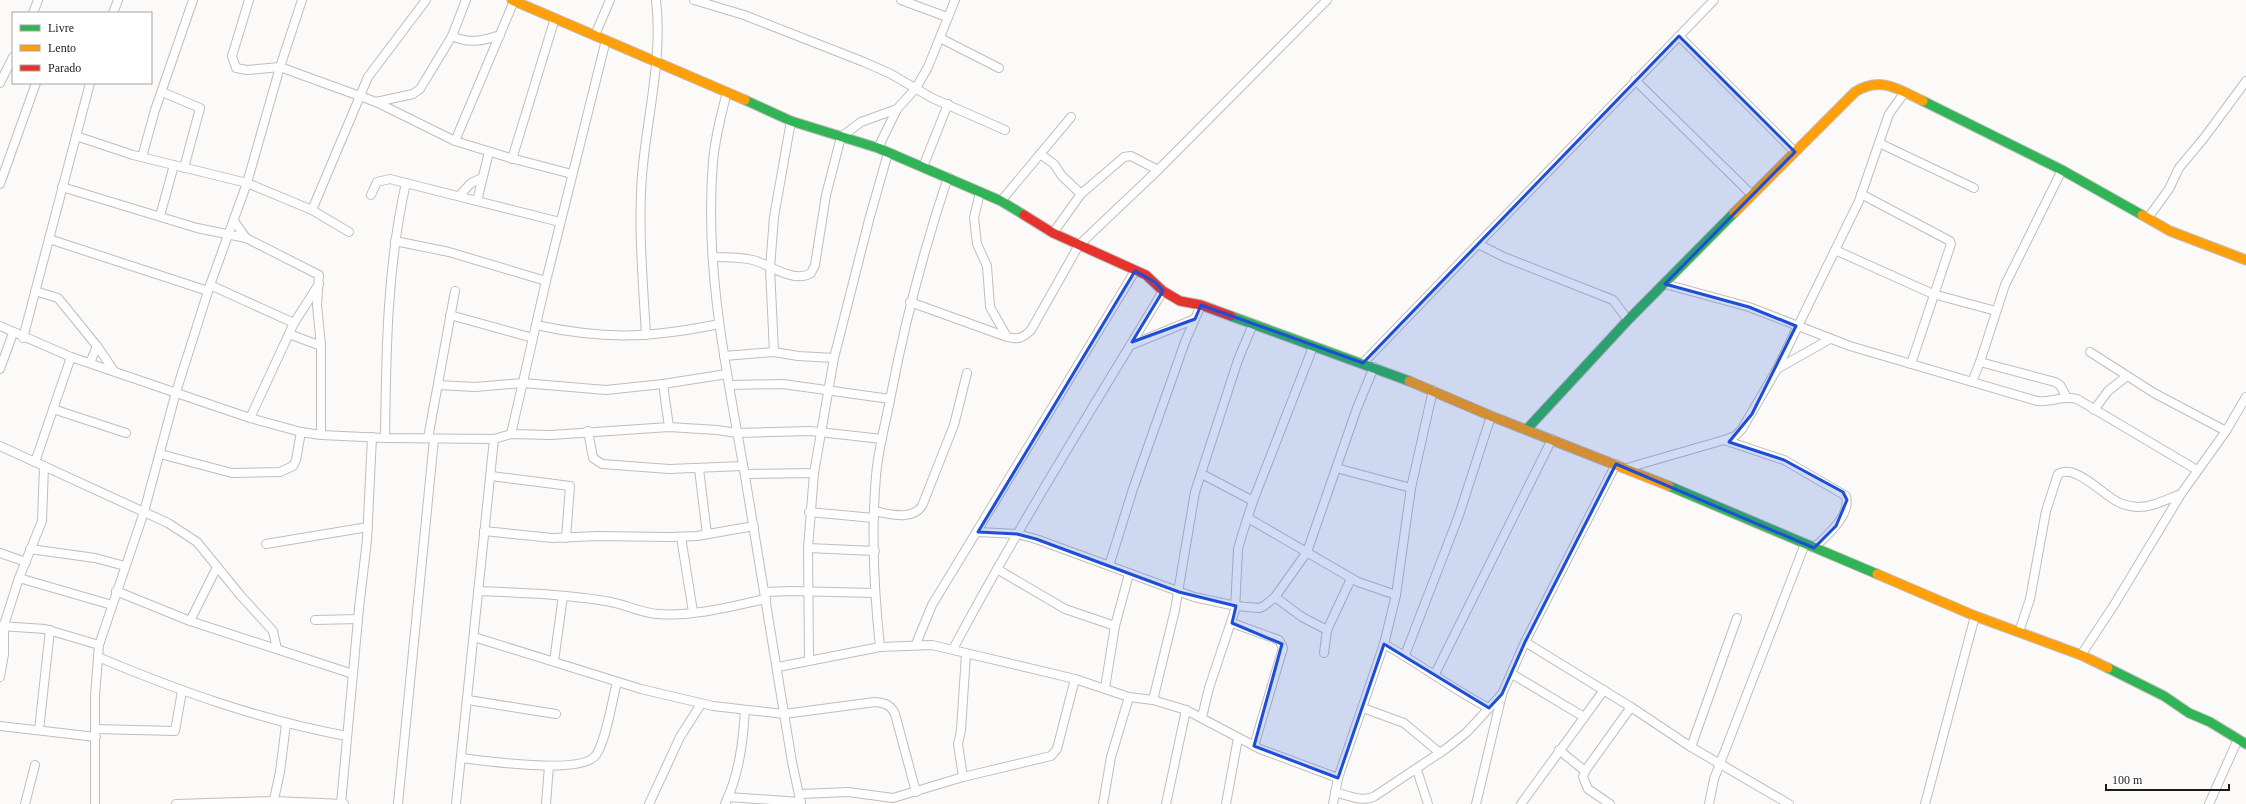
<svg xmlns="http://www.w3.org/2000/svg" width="2246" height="804" font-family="Georgia,serif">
<rect width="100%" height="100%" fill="#fcfaf8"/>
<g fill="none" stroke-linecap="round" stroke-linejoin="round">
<!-- street casing -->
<g stroke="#c0bebc" stroke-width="10">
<g id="street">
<path d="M 249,0 L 232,56 L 236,68 L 247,70 L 280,67 L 376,102 L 455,141 L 507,157 L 572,174"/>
<path d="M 694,0 L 744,15 L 864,62 L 891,74 L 932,98 L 1005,130"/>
<path d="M 901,0 L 947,17"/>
<path d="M 33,13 L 38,0"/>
<path d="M 113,13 L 118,0"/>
<path d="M 595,35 L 610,0"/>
<path d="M 452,36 C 469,44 483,41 500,35"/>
<path d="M 1679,36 L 1795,152"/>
<path d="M 940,38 L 999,68"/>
<path d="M 1635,80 L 1752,195"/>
<path d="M 0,83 L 13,57"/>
<path d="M 162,92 L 200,108 L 184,168"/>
<path d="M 727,92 C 721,115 715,138 713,162 C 704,268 727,373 745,476 C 761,572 777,667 792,762 L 801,804"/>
<path d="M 376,102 L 413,94 L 420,89 L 452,36 L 466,0"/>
<path d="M 76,136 L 133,155 L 247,183 L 312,210 L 349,232"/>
<path d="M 455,141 L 514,1"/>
<path d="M 1879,143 L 1974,188"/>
<path d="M 878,148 L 897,109 L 916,88 L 928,67 L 955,0"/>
<path d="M 1040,154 L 1054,164 L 1062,176 L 1081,194"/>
<path d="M 142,157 L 155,110 L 193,0"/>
<path d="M 512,159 L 555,18"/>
<path d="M 923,167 L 948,104"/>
<path d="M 0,184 L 36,83"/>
<path d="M 62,187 L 197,228 L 246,238 L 319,275 L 317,305 L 321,346 L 321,435"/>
<path d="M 980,192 L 974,218 L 977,244 L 987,266 L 990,307 L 1007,337"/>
<path d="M 1861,194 L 1950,241 L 1951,244 L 1911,364"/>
<path d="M 371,195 L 377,182 L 390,179 L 560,222"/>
<path d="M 459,196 L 471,183 L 482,178"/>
<path d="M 477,201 L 489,152"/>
<path d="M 1001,201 L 1071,117"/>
<path d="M 312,210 L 368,77 L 426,0"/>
<path d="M 160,216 L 174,165"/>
<path d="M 2148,218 L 2169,189 L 2179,168 L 2204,138 L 2246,81"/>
<path d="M 234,221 L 246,238"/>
<path d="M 1053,233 L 1081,194 L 1124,157 L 1131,156 L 1158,170"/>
<path d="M 49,239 L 208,291"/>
<path d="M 395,241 L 449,252 L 546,281"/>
<path d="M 1478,244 L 1504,257 L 1613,300 L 1628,320"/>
<path d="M 1835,250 L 1933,294 L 1996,311"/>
<path d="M 713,257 C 726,257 740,257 753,260 C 769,264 793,284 811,273 L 815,265 L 826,195 L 841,137 L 861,122 L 897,109"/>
<path d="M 1665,284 L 1749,307 L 1850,346 L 2037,401 C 2051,403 2062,395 2077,399 L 2197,470"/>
<path d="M 210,285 L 294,323"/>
<path d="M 35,291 L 58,298 L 97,346 L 114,371"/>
<path d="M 910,302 L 1007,337 C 1018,340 1023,338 1031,330 L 1079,245 L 1158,170 L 1327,0"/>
<path d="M 450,315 L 533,338"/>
<path d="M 536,325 C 605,340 651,338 719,324"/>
<path d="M 0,326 L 71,357 L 250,418 L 301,432 L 321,435 L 385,438 L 494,439 L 511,434 L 551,435 L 669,427 L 717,430 L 737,433 L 810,431 L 882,439"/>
<path d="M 289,334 L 321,346"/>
<path d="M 646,335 C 643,282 638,229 642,175 C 647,116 663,58 656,0"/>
<path d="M 23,338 L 90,83"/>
<path d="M 1131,345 L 1195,319"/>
<path d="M 774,352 L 770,268 L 774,217 L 791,121"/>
<path d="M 2090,352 L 2154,393 L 2226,431"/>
<path d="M 724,356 L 774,352 L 798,356 L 834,358"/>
<path d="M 1980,362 L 2005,285 L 2062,170"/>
<path d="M 90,363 L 97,346"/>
<path d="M 1363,363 L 1714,0"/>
<path d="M 0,369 L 13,333"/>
<path d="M 1777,369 L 1830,339"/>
<path d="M 1972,382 L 1980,362 L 2055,382 L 2060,385 L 2066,396"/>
<path d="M 663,384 L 669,427"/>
<path d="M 438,385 L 475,387 L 523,383 L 606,390 L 663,384 L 727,374"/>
<path d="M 729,385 L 783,384 L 890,399"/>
<path d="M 53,409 L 126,433"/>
<path d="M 2094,410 L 2108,391 L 2127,376"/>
<path d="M 250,418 L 294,323 L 319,284"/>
<path d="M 588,431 L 593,458 L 602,464 L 669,469 L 743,466"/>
<path d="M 511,434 L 546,281 L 606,40"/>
<path d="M 385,438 C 386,353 387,266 406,183"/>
<path d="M 428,438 L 455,291"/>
<path d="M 1724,440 L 1784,460 L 1846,496 C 1851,516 1827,535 1814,548"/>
<path d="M 0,446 L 168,523 L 197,542 L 241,596 L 273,631 L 277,649"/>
<path d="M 160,454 L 232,473 L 280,472 L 293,466 L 296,460 L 301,432"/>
<path d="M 35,462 L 71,357"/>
<path d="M 1336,468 L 1411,488"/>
<path d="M 1627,468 L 1724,440 L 1735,436 L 1742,429 L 1777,369 L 1859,201 L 1889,114 L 1905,92"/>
<path d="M 699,469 L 707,534"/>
<path d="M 745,474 L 814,473"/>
<path d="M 1202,474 L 1253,501"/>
<path d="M 491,476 L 570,486 L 566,538"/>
<path d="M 874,511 C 890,514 911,521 922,506 L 954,425 L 967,373"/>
<path d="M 809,512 L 874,518"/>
<path d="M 1248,518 L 1358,582 L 1396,595"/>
<path d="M 484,531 L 553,538 L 597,536 L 669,537 L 697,536 L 754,526"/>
<path d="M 978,532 L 1017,534 L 1036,539 L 1194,597 L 1236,606 L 1259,608 L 1264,606 L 1275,597 L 1307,552 L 1357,408 L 1374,367"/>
<path d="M 681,537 L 693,612"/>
<path d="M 266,544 L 368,527"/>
<path d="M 808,548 L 875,551"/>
<path d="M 30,549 L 95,558 L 125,566"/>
<path d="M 0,553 L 26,562"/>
<path d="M 1109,566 L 1133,489 L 1185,342 L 1201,305"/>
<path d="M 997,569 L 1065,609 L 1115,626 L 1129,574"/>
<path d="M 19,578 L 112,605"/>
<path d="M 116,591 L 190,621 L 353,674"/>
<path d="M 478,591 C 520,593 563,594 605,601 C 623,603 640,613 658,614 C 693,617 731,606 766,599"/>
<path d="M 765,592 L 791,591 L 875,593"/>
<path d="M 1275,597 L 1302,617 L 1327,630"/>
<path d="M 315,620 L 358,619"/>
<path d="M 190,621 L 217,567"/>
<path d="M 1232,623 L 1279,640 L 1283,648 L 1254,746"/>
<path d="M 0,626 L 45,629 L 99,645"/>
<path d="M 2019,632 L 2030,599 L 2046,511 L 2058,474 C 2075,463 2103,495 2118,502 C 2123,505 2130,506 2136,507 C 2151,508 2167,499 2181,494"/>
<path d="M 474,637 L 641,689 L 713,706 L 784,714 L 875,702 C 885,703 891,705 895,714 L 916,792"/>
<path d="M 1525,642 L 1631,707 L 1691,747 L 1789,804"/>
<path d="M 916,644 L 932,605 L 1135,271"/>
<path d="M 1384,644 C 1420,664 1452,689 1489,708"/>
<path d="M 880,647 C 874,591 871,533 876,476 C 878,449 886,422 891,395 C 905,321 924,249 948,177"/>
<path d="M 953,649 C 1018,527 1092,409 1163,291"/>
<path d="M 1324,653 L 1327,630 L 1351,579"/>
<path d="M 1405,655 L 1459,515 L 1491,416"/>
<path d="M 2081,655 L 2114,605 L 2181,494 L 2226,431 L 2246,397"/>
<path d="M 98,657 C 179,691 260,720 347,736"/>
<path d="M 809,660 L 808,548 L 814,473 L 834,358 L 869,220 L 888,153"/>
<path d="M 554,661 L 563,596"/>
<path d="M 778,667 L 880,647 L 932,645 L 1075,679 L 1129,697 L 1153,700 L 1186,710 L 1260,749 L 1338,778"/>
<path d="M 1435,674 L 1552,439"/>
<path d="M 1512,674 L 1584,717"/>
<path d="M 0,677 L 4,654 L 4,625 L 19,578 L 42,521 L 44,466"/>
<path d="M 1105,688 L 1115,626"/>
<path d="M 468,700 L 556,714"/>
<path d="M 1153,700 L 1175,610 L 1195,492 L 1238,360 L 1253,324"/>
<path d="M 1363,708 L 1404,723 L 1440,753"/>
<path d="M 1202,717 L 1209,688 L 1235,610 L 1238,549 L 1242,535 L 1253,501 L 1313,347"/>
<path d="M 0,726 L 96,737"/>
<path d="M 95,729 L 175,731 L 182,691"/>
<path d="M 39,730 L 50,630"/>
<path d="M 1691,747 L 1737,618"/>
<path d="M 1559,750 L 1585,771"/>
<path d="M 462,758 C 486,761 582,775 596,755 C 606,741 612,701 617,682"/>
<path d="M 1417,770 L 1428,804"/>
<path d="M 963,777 L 958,744 L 961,730 L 966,654"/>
<path d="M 1335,792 C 1347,795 1363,803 1375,796 L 1447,748 L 1467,732 L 1502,694"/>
<path d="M 800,794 L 848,792 L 893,798 L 963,777 L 1051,756 L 1057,749 L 1075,679"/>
<path d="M 728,797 L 801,802"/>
<path d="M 25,804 L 35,765"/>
<path d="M 95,804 L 95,696 L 99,645 L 144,512 L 176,392 L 210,285 L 247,183 L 280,67 L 302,0"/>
<path d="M 176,804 L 274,801 L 344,804"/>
<path d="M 273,804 L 280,772 L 286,724"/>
<path d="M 341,804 L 359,608 L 367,540 L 372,437"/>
<path d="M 398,804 L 434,439"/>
<path d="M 456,804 L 494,439"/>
<path d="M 546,804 L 549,766"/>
<path d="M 649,804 L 680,737 L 701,704"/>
<path d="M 725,804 C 739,775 743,742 745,710"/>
<path d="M 1103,804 L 1111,757 L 1129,697"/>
<path d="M 1166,804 L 1186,710"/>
<path d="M 1226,804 L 1238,738"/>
<path d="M 1333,804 L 1338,778 L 1384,644 L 1396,595 L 1411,488 L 1433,390"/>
<path d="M 1476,804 L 1502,694 L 1525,642 L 1616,464"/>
<path d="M 1521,804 L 1604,690"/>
<path d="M 1610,804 L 1588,789 L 1583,777 L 1585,771 L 1631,707"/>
<path d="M 1709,804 L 1714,779 L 1805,544"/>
<path d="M 1925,804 L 1975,616"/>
<path d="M 2209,804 L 2238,739"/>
</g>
</g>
<!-- fast casing -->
<g stroke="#c0bebc" stroke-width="11">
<g id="fast">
<path d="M 745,100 L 791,121 L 878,148 L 1001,201 L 1024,215"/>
<path d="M 1923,101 L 2062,170 L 2142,215"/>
<path d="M 1231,316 L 1409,381"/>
<path d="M 1527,429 L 1628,320 L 1734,213"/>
<path d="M 1669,486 L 1877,574"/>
<path d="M 2108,668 L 2164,696 L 2189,713 L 2210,722 L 2246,744"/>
</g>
</g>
<!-- slow casing -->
<g stroke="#c0bebc" stroke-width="11">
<g id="slow">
<path d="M 512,0 L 745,100"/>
<path d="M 1734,213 L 1855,92 C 1881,76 1898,89 1923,101"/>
<path d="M 2142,215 L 2170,231 L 2246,260"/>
<path d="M 1409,381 L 1491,416 L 1669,486"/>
<path d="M 1877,574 L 1975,616 L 2081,655 L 2108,668"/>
</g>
</g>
<!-- jam casing -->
<g stroke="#c0bebc" stroke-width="11">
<path id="jam" d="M 1024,215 L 1053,233 L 1146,275 L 1163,291 L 1180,301 L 1201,305 L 1231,316"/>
</g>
<!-- street -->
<use href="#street" stroke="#fffefe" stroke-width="8"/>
<!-- fast -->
<use href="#fast" stroke="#30b455" stroke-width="9"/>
<!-- slow -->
<use href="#slow" stroke="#ff9f0a" stroke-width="9"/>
<!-- jam -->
<use href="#jam" stroke="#e5322d" stroke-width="9"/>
</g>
<!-- marked area -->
<path fill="#1d4ed8" fill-opacity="0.2" stroke="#1d4ed8" stroke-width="3" stroke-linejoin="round" d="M 1679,36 L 1795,152 L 1665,284 L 1749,307 L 1796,326 L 1752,414 L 1729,442 L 1784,460 L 1843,492 L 1847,500 L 1836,526 L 1814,548 L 1616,464 L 1525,642 L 1502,694 L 1489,708 L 1384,644 L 1338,778 L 1254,746 L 1282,644 L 1232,623 L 1236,606 L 1179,592 L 1036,539 L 1017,534 L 978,532 L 1135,271 L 1155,282 L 1163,291 L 1132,342 L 1195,319 L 1201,305 L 1363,363 Z"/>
<!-- legend -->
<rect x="12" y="12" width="140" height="72" fill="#ffffff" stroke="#a5a4a3"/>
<rect x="20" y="25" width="20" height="6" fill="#30b455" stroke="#a5a4a3"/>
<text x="48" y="32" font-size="12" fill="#1e1c1a">Livre</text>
<rect x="20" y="45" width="20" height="6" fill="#ff9f0a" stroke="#a5a4a3"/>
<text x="48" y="52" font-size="12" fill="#1e1c1a">Lento</text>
<rect x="20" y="65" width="20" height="6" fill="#e5322d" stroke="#a5a4a3"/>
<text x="48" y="72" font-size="12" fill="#1e1c1a">Parado</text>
<!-- scale -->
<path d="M2106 784v6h123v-6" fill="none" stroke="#1e1c1a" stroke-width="2"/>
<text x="2112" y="784" font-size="12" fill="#1e1c1a" stroke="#ffffff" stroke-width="3" paint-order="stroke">100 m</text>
</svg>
